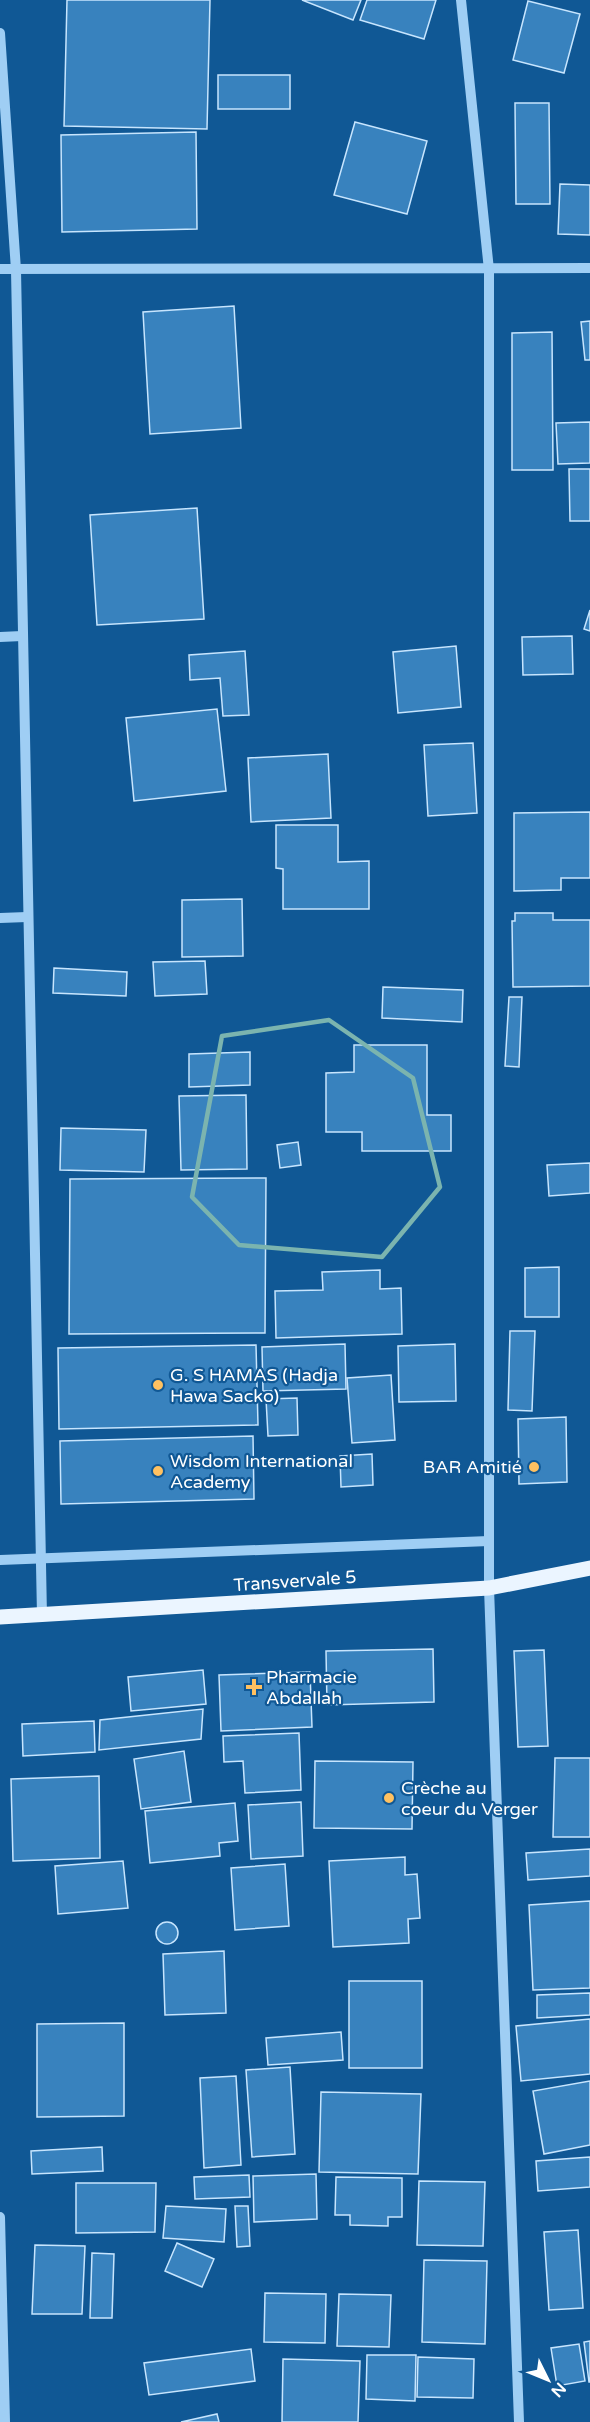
<svg xmlns="http://www.w3.org/2000/svg" width="590" height="2422" font-family="'Varela Round',sans-serif">
<rect width="100%" height="100%" fill="#105895"/>
<!-- building -->
<g fill="#3882be" stroke="#c7e5fe" stroke-width="1.5">
<path d="M 67,0 L 210,0 L 207,129 L 64,126 Z"/>
<path d="M 302,0 L 361,0 L 353,20 Z"/>
<path d="M 367,0 L 436,0 L 424,39 L 360,20 Z"/>
<path d="M 528,1 L 580,14 L 564,73 L 513,60 Z"/>
<rect x="218" y="75" width="72" height="34"/>
<path d="M 515,103 L 549,103 L 550,204 L 516,204 Z"/>
<path d="M 355,122 L 427,141 L 407,214 L 334,195 Z"/>
<path d="M 196,132 L 197,229 L 62,232 L 61,135 Z"/>
<path d="M 560,184 L 590,185 L 590,235 L 558,234 Z"/>
<path d="M 234,306 L 241,428 L 150,434 L 143,312 Z"/>
<path d="M 590,321 L 590,360 L 585,360 L 581,322 Z"/>
<path d="M 552,332 L 553,470 L 512,470 L 512,333 Z"/>
<path d="M 590,422 L 590,463 L 558,464 L 556,423 Z"/>
<path d="M 569,469 L 590,469 L 590,521 L 570,521 Z"/>
<path d="M 197,508 L 204,619 L 97,625 L 90,515 Z"/>
<path d="M 590,610 L 590,631 L 584,629 Z"/>
<path d="M 572,636 L 573,674 L 523,675 L 522,637 Z"/>
<path d="M 456,646 L 461,707 L 398,713 L 393,652 Z"/>
<path d="M 245,651 L 249,715 L 223,716 L 220,678 L 190,680 L 189,655 Z"/>
<path d="M 217,709 L 226,791 L 134,801 L 126,718 Z"/>
<path d="M 473,743 L 477,813 L 428,816 L 424,745 Z"/>
<path d="M 328,754 L 331,818 L 251,822 L 248,758 Z"/>
<path d="M 590,812 L 590,878 L 561,878 L 561,890 L 514,891 L 514,813 Z"/>
<path d="M 276,825 L 338,825 L 338,862 L 369,861 L 369,909 L 283,909 L 283,869 L 276,868 Z"/>
<path d="M 242,899 L 243,956 L 182,957 L 182,900 Z"/>
<path d="M 515,913 L 553,913 L 553,920 L 590,920 L 590,986 L 513,987 L 512,921 L 515,921 Z"/>
<path d="M 205,961 L 207,994 L 155,996 L 153,962 Z"/>
<path d="M 54,968 L 127,972 L 126,996 L 53,993 Z"/>
<path d="M 383,987 L 463,990 L 462,1022 L 382,1018 Z"/>
<path d="M 509,997 L 522,997 L 519,1067 L 505,1066 Z"/>
<path d="M 354,1045 L 427,1045 L 427,1115 L 451,1115 L 451,1151 L 362,1151 L 362,1132 L 326,1132 L 326,1073 L 354,1072 Z"/>
<path d="M 250,1052 L 250,1085 L 189,1087 L 189,1054 Z"/>
<path d="M 246,1095 L 247,1169 L 181,1170 L 179,1096 Z"/>
<path d="M 61,1128 L 146,1130 L 144,1172 L 60,1170 Z"/>
<path d="M 298,1142 L 301,1165 L 280,1168 L 277,1145 Z"/>
<path d="M 590,1163 L 590,1193 L 549,1196 L 547,1165 Z"/>
<path d="M 266,1178 L 265,1333 L 69,1334 L 70,1179 Z"/>
<path d="M 559,1267 L 559,1317 L 525,1317 L 525,1268 Z"/>
<path d="M 380,1270 L 380,1289 L 401,1288 L 402,1334 L 276,1338 L 275,1291 L 323,1290 L 322,1272 Z"/>
<path d="M 510,1331 L 535,1331 L 532,1411 L 508,1410 Z"/>
<path d="M 345,1344 L 346,1389 L 263,1391 L 262,1347 Z"/>
<path d="M 455,1344 L 456,1401 L 399,1402 L 398,1346 Z"/>
<path d="M 256,1345 L 258,1425 L 59,1429 L 58,1348 Z"/>
<path d="M 391,1375 L 395,1440 L 352,1443 L 347,1378 Z"/>
<path d="M 297,1398 L 298,1435 L 268,1436 L 266,1399 Z"/>
<path d="M 566,1417 L 567,1482 L 519,1484 L 518,1419 Z"/>
<path d="M 253,1436 L 254,1499 L 61,1504 L 60,1441 Z"/>
<path d="M 372,1454 L 373,1485 L 341,1487 L 340,1456 Z"/>
<path d="M 433,1649 L 434,1702 L 327,1705 L 326,1651 Z"/>
<path d="M 544,1650 L 548,1746 L 518,1747 L 514,1651 Z"/>
<path d="M 203,1670 L 206,1704 L 131,1711 L 128,1677 Z"/>
<path d="M 310,1672 L 312,1727 L 221,1731 L 219,1675 Z"/>
<path d="M 203,1709 L 201,1739 L 99,1750 L 100,1720 Z"/>
<path d="M 94,1721 L 95,1752 L 23,1756 L 22,1724 Z"/>
<path d="M 299,1733 L 301,1790 L 245,1793 L 243,1761 L 224,1762 L 223,1736 Z"/>
<path d="M 184,1751 L 191,1802 L 141,1809 L 134,1759 Z"/>
<path d="M 555,1758 L 590,1758 L 590,1837 L 553,1837 Z"/>
<path d="M 315,1761 L 413,1762 L 412,1829 L 314,1828 Z"/>
<path d="M 99,1776 L 100,1858 L 13,1861 L 11,1779 Z"/>
<path d="M 301,1802 L 303,1856 L 251,1859 L 248,1805 Z"/>
<path d="M 235,1803 L 238,1841 L 219,1843 L 220,1856 L 150,1863 L 145,1811 Z"/>
<path d="M 590,1849 L 590,1876 L 528,1880 L 526,1853 Z"/>
<path d="M 405,1857 L 405,1875 L 417,1874 L 420,1918 L 408,1919 L 409,1943 L 333,1947 L 329,1861 Z"/>
<path d="M 123,1861 L 128,1908 L 58,1914 L 55,1866 Z"/>
<path d="M 285,1864 L 289,1926 L 235,1930 L 231,1868 Z"/>
<path d="M 590,1901 L 590,1988 L 533,1990 L 529,1905 Z"/>
<circle cx="167" cy="1933" r="11"/>
<path d="M 224,1951 L 226,2013 L 165,2015 L 163,1954 Z"/>
<rect x="349" y="1981" width="73" height="87"/>
<path d="M 590,1993 L 590,2015 L 537,2018 L 537,1995 Z"/>
<path d="M 590,2019 L 590,2074 L 521,2081 L 516,2026 Z"/>
<path d="M 124,2023 L 124,2116 L 37,2117 L 37,2024 Z"/>
<path d="M 341,2032 L 343,2060 L 268,2065 L 266,2038 Z"/>
<path d="M 290,2067 L 295,2154 L 252,2157 L 246,2070 Z"/>
<path d="M 236,2076 L 241,2165 L 204,2168 L 200,2078 Z"/>
<path d="M 590,2081 L 590,2145 L 544,2154 L 533,2091 Z"/>
<path d="M 321,2092 L 421,2094 L 418,2174 L 319,2172 Z"/>
<path d="M 102,2147 L 103,2171 L 32,2174 L 31,2151 Z"/>
<path d="M 590,2157 L 590,2187 L 538,2191 L 536,2161 Z"/>
<path d="M 316,2174 L 317,2219 L 254,2222 L 253,2176 Z"/>
<path d="M 249,2175 L 250,2197 L 195,2199 L 194,2177 Z"/>
<path d="M 336,2177 L 402,2178 L 402,2217 L 388,2217 L 388,2226 L 350,2225 L 350,2215 L 335,2215 Z"/>
<path d="M 419,2181 L 485,2182 L 483,2246 L 417,2245 Z"/>
<path d="M 76,2183 L 156,2183 L 155,2232 L 76,2233 Z"/>
<path d="M 166,2206 L 226,2209 L 224,2242 L 163,2238 Z"/>
<path d="M 235,2206 L 248,2206 L 250,2246 L 237,2247 Z"/>
<path d="M 578,2230 L 583,2308 L 549,2310 L 544,2232 Z"/>
<path d="M 177,2243 L 214,2259 L 202,2287 L 165,2271 Z"/>
<path d="M 35,2245 L 85,2246 L 82,2314 L 32,2314 Z"/>
<path d="M 92,2253 L 114,2254 L 112,2318 L 90,2318 Z"/>
<path d="M 424,2260 L 487,2261 L 485,2344 L 422,2342 Z"/>
<path d="M 265,2293 L 326,2294 L 325,2343 L 264,2342 Z"/>
<path d="M 339,2294 L 391,2295 L 389,2347 L 337,2346 Z"/>
<path d="M 590,2341 L 590,2382 L 589,2382 L 584,2342 Z"/>
<path d="M 579,2344 L 585,2381 L 557,2386 L 551,2348 Z"/>
<path d="M 251,2349 L 255,2381 L 149,2395 L 144,2363 Z"/>
<path d="M 367,2355 L 416,2355 L 415,2401 L 366,2399 Z"/>
<path d="M 418,2357 L 474,2359 L 473,2398 L 417,2397 Z"/>
<path d="M 283,2359 L 360,2361 L 358,2422 L 282,2422 Z"/>
<path d="M 217,2414 L 219,2422 L 181,2422 Z"/>
</g>
<g fill="none" stroke-linecap="round" stroke-linejoin="round">
<!-- minor -->
<g stroke="#9fcef4" stroke-width="10">
<path d="M 461,0 L 489,270 L 489,1588 L 519,2422"/>
<path d="M 0,33 L 16,270 L 42,1616"/>
<path d="M 0,269 L 590,268"/>
<path d="M 0,637 L 22,636"/>
<path d="M 0,918 L 27,917"/>
<path d="M 0,1560 L 489,1541"/>
<path d="M 0,2217 L 5,2422"/>
</g>
<!-- major -->
<path stroke="#ebf5ff" stroke-width="15" d="M 0,1617 L 489,1588 L 590,1568"/>
</g>
<!-- marked area -->
<path fill="none" stroke="#7bb4af" stroke-width="4.5" stroke-linejoin="round" d="M 329,1020 L 413,1078 L 440,1187 L 382,1257 L 239,1245 L 192,1197 L 222,1036 Z"/>
<!-- markers -->
<g fill="#ffc161" stroke="#105895" stroke-width="2">
<circle cx="158" cy="1385" r="6"/>
<circle cx="534" cy="1467" r="6"/>
<circle cx="158" cy="1471" r="6"/>
<path d="M251 1678h6v6h6v6h-6v6h-6v-6h-6v-6h6z"/>
<circle cx="389" cy="1798" r="6"/>
</g>
<g text-anchor="middle" dominant-baseline="central" stroke-width="4.5" stroke-linejoin="round" paint-order="stroke">
<!-- poi labels -->
<g font-size="18" fill="#fff" stroke="#105895" text-anchor="start">
<text x="170" y="1375">G. S HAMAS (Hadja<tspan x="170" dy="21">Hawa Sacko)</tspan></text>
<text x="170" y="1461">Wisdom International<tspan x="170" dy="21">Academy</tspan></text>
<text x="522" y="1467" text-anchor="end">BAR Amitié</text>
<text x="266" y="1677">Pharmacie<tspan x="266" dy="21">Abdallah</tspan></text>
<text x="401" y="1788">Crèche au<tspan x="401" dy="21">coeur du Verger</tspan></text>
</g>
<!-- street labels -->
<g font-size="18" fill="#fff" stroke="#105895">
<text transform="translate(295 1581) rotate(-4)">Transvervale 5</text>
</g>
</g>
<!-- north arrow -->
<g transform="translate(548 2380) rotate(133)" stroke="#105895" stroke-width="4.5" paint-order="stroke">
<path d="M0-4.5L10 22L0 15L-10 22Z" fill="#ffffff"/>
<text y="-9" font-size="16" font-weight="bold" text-anchor="middle" fill="#ffffff">N</text>
</g>
</svg>
